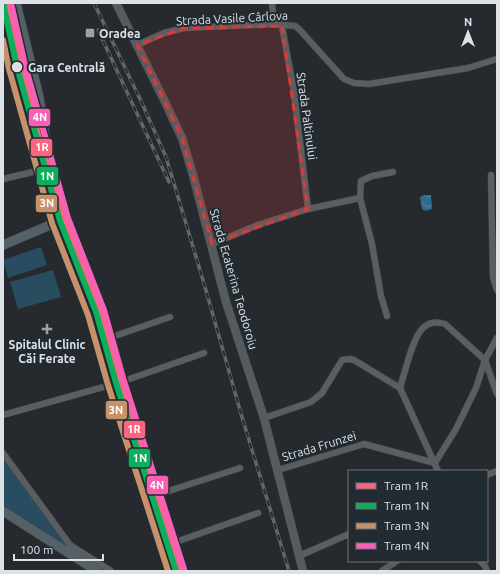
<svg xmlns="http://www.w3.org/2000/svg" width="500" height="574" font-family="Ubuntu,sans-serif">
<defs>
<pattern id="grass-tufts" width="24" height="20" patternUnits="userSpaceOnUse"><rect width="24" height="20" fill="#294d60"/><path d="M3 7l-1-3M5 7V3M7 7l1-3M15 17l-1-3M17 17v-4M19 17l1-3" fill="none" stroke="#476677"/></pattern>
<pattern id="water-waves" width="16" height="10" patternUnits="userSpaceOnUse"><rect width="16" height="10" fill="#2e6c8d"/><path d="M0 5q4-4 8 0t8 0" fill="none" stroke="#4c819d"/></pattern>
</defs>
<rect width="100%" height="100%" fill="#262a2e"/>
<!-- grass -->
<path fill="url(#grass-tufts)" d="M 17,82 L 33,142 L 26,144 L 11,84 Z"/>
<!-- park -->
<g fill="#294d60">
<path d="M 41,247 L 47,265 L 8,278 L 3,260 Z"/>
<path d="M 53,270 L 61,297 L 18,309 L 10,282 Z"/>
<path d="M 3,453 L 70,545 L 66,551 L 3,511 Z"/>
</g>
<!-- water -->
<path fill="url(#water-waves)" d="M 424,195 L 431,195 L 432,209 L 426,211 L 422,209 L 420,197 Z"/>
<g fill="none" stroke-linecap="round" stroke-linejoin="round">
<!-- minor casing -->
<g stroke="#45484c" stroke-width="7">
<g id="minor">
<path d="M 272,3 L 274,24"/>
<path d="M 282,26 L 294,92 L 308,209"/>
<path d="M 137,45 L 164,33 L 184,28 L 274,24 L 295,26 L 299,29 L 344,79 L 354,83 L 369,84 L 468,68 L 497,59"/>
<path d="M 491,175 L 493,277 L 497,290"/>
<path d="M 3,179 L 50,168"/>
<path d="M 360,198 L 372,244 L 381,296 L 387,316"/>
<path d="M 212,244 L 258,225 L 308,209 L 360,198 L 361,181 L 372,176 L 393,172"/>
<path d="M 106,339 L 170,317"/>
<path d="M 400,388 L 438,471"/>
<path d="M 3,415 L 118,383 L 204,353"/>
<path d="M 264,418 L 311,402 L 322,393 L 342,360 L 350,359 L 354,360 L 400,388 C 403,378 406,367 409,357 C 415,340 421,316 445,324 L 485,360 L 497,394"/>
<path d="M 3,453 L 70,545 L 66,551"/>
<path d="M 278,470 L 364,444 L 435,463 L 456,429 L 476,388 L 485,360 L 497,338"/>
<path d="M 487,475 L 497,471"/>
<path d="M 153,496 L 240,468"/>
<path d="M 170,544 L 258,513"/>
<path d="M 70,545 L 111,571"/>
<path d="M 299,556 L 349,534"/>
<path d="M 480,561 L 485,566 L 487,571"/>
<path d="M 382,571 L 397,561"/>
</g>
</g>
<!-- secondary casing -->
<g stroke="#45484c" stroke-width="9">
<path id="secondary" d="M 116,3 L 165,102 L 182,138 L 193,175 L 226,302 L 264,418 L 303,571"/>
</g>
<!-- primary casing -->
<g stroke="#45484c" stroke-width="10">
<g id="primary">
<path d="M 16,3 L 39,97 L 50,168 L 62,220 L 91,295 L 105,336 L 118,383 L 178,571"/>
<path d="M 3,245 L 62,220"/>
<path d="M 3,511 L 97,571"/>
</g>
</g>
<!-- minor -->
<use href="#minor" stroke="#5b5e60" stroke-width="6"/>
<!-- secondary -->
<use href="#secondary" stroke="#555c60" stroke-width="8"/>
<!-- primary -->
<use href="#primary" stroke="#566167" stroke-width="9"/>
<!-- rail casing -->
<g stroke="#626668" stroke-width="3.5">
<g id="rail">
<path d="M 94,3 L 141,101 L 166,157 L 203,280 L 242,417 L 289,571"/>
<path d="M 98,30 L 169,182"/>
</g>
</g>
<!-- rail -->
<use href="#rail" stroke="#222b31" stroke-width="2" stroke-dasharray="6" stroke-linecap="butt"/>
<!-- tram-1 casing -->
<g stroke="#222b31" stroke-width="9">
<path id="tram-1" d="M 6,3 L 39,139 L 64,219 L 98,309 L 119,382 L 180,571"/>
</g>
<!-- tram-2 casing -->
<g stroke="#222b31" stroke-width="9">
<path id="tram-2" d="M 3,3 L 17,67 L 60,221 L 96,312 L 116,383 L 176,571"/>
</g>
<!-- tram-3 casing -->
<g stroke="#222b31" stroke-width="9">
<path id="tram-3" d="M 3,40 L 9,69 L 52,223 L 88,315 L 108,385 L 168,571"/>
</g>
<!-- tram-4 casing -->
<g stroke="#222b31" stroke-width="9">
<path id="tram-4" d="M 11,3 L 25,65 L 68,218 L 104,310 L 124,381 L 184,569"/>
</g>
<!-- tram-1 -->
<use href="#tram-1" stroke="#fa6682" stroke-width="6"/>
<!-- tram-2 -->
<use href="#tram-2" stroke="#0daf5c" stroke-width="6"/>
<!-- tram-3 -->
<use href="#tram-3" stroke="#c7916a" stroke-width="6"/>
<!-- tram-4 -->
<use href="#tram-4" stroke="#f860b3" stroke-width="6"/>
</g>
<!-- marked area -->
<path fill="#d73b3b" fill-opacity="0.2" stroke="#d73b3b" stroke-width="3" stroke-dasharray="8 5" stroke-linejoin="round" d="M 282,26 L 308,209 L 212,244 L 182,138 L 137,45 L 184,28 Z"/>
<!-- markers -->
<g fill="#9ca2a6" stroke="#222b31" stroke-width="1.5">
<rect x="85" y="28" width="10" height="10" rx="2"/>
<path d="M45 323h4v4h4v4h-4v4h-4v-4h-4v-4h4z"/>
</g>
<circle fill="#dce2e6" stroke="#222b31" stroke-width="1.5" cx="17" cy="67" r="6"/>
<g text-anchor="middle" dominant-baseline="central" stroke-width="4" stroke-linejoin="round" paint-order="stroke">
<!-- street labels -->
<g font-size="12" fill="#dce2e6" stroke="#222b31">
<text transform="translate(232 18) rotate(-3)">Strada Vasile Cârlova</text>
<text transform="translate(307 116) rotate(82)">Strada Paltinului</text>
<text transform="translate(234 279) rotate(74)">Strada Ecaterina Teodoroiu</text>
<text transform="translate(319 446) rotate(-17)">Strada Frunzei</text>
</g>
<!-- poi labels -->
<g font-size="12" font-weight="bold" fill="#dce2e6" stroke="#222b31" text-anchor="start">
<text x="99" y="33">Oradea</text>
<text x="47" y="344" text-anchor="middle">Spitalul Clinic<tspan x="47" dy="14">Căi Ferate</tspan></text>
</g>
<!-- stop labels -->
<g font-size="12" font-weight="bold" fill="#dce2e6" stroke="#222b31" text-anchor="start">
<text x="28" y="67">Gara Centrală</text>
</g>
</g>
<g stroke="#222b31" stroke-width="1.5">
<rect x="28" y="108" width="23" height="19" rx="4" fill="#f860b3"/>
<rect x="30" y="138" width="23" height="19" rx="4" fill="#fa6682"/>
<rect x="36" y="166" width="23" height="20" rx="4" fill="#0daf5c"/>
<rect x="35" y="194" width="23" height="19" rx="4" fill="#c7916a"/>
<rect x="105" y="400" width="23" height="20" rx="4" fill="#c7916a"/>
<rect x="123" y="420" width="23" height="19" rx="4" fill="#fa6682"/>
<rect x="128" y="448" width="23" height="20" rx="4" fill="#0daf5c"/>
<rect x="146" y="475" width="23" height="20" rx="4" fill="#f860b3"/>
</g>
<g font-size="11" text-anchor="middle" font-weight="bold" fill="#fff">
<text x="40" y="121">4N</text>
<text x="42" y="151">1R</text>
<text x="47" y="180">1N</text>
<text x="47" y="207">3N</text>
<text x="116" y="414">3N</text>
<text x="134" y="433">1R</text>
<text x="140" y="462">1N</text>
<text x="157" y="489">4N</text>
</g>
<!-- border -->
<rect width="500" height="574" fill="none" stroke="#dce2e6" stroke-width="8"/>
<!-- legend -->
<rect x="348" y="470" width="140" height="92" fill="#222b31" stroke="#6c7479"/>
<rect x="356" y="483" width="20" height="6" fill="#fa6682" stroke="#6c7479"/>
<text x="384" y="490" font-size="12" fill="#dce2e6">Tram 1R</text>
<rect x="356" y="503" width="20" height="6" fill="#0daf5c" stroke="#6c7479"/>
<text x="384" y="510" font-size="12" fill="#dce2e6">Tram 1N</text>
<rect x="356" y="523" width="20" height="6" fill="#c7916a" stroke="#6c7479"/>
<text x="384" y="530" font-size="12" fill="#dce2e6">Tram 3N</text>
<rect x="356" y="543" width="20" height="6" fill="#f860b3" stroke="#6c7479"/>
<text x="384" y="550" font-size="12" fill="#dce2e6">Tram 4N</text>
<!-- north arrow -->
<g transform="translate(468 32)" stroke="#222b31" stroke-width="3" paint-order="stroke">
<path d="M0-3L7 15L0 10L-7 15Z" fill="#dce2e6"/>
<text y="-6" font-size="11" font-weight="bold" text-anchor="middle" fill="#dce2e6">N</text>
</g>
<!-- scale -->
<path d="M14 554v6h89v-6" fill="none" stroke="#dce2e6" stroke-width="2"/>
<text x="20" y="554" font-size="12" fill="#dce2e6" stroke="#222b31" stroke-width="3" paint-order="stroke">100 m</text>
</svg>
